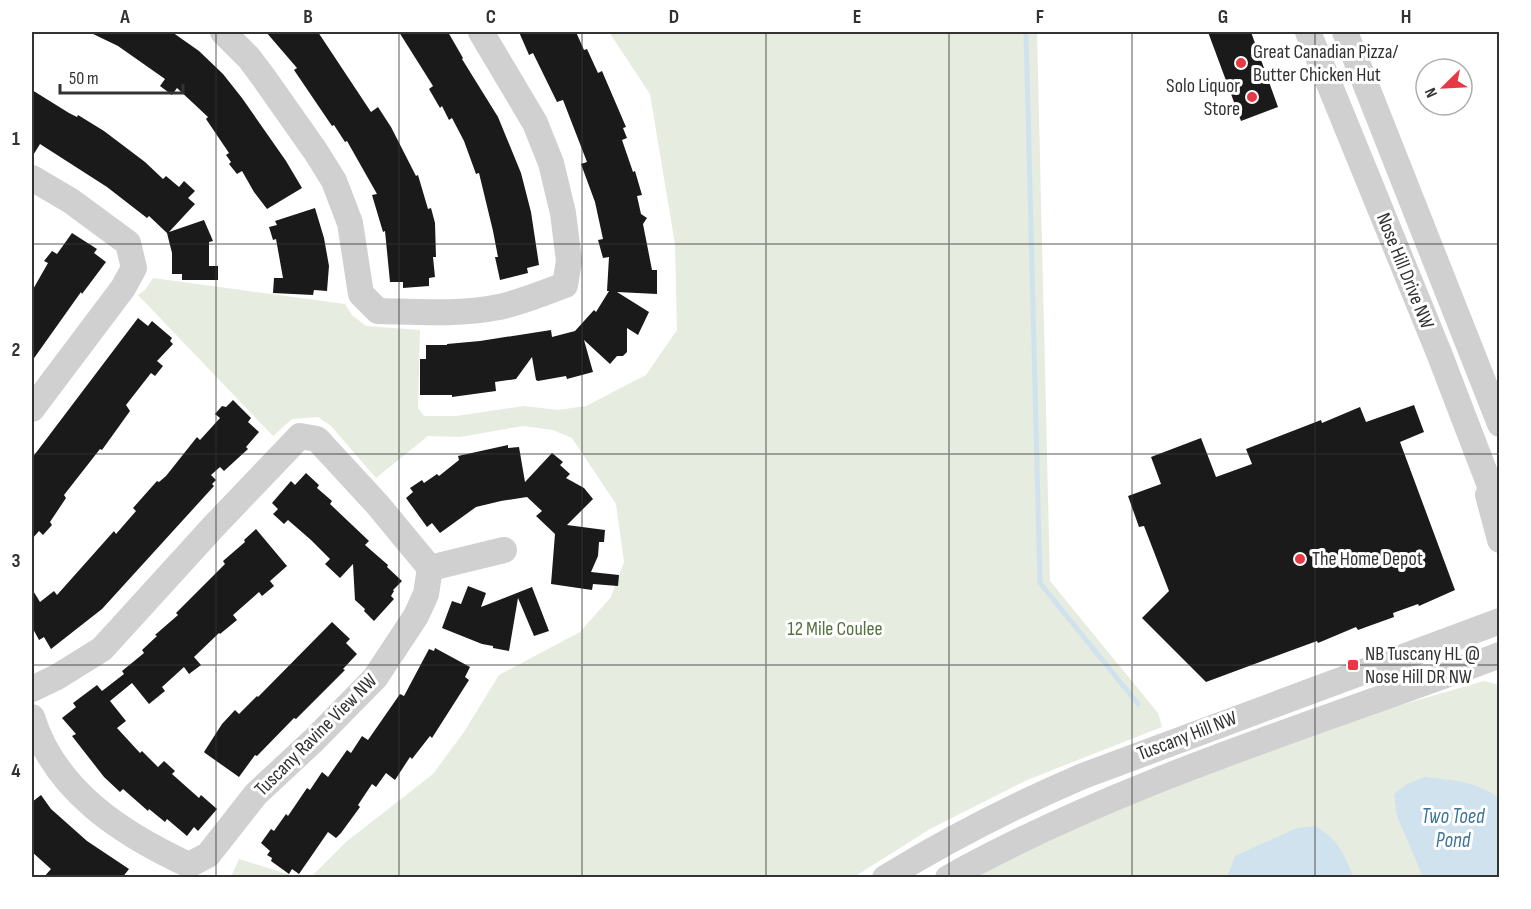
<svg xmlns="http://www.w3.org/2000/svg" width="1531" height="909" font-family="'Sofia Sans Condensed',sans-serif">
<rect width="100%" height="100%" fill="#fff"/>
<!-- green -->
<g fill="#e6ecdf">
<path d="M 609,32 L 1037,32 L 1050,581 L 1158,713 L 1162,727 L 1027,780 L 930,829 L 854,877 L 311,877 L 346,842 L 433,774 L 464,732 L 499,675 L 580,632 L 611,597 L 624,562 L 616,504 L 572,438 L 553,430 L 523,426 L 460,437 L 428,436 L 376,478 L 331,426 L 318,417 L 292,419 L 273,436 L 138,295 L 145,290 L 153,278 L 345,304 L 352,315 L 366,326 L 420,330 L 418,408 L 424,416 L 456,416 L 524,406 L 558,410 L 586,406 L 646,375 L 677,330 L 675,244 L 650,94 Z"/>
<path d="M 1484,681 L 1499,685 L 1499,877 L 970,878 L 1067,827 L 1359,717 Z"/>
<path d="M 239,859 L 297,877 L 231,877 Z"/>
</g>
<!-- water -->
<g fill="#cfe2ee">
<path d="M 1425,777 C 1456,781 1473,780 1499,798 L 1499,877 L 1423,877 L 1397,816 L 1394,794 L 1407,784 Z"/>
<path d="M 1315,826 C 1339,839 1343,854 1354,877 L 1227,877 L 1235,856 L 1297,828 Z"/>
</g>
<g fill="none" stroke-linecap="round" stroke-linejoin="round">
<!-- stream -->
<path stroke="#cfe2ee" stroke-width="5" d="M 1026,32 L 1040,583 L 1138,704"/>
</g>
<!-- building -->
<g fill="#1a1a1a">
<path d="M 89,32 L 172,32 L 199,51 L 223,74 L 242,98 L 286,161 L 302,188 L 267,209 L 254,192 L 242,171 L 237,174 L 229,164 L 231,162 L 226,155 L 229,153 L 206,119 L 208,117 L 177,88 L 172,95 L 160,86 L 165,79 L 118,46 Z"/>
<path d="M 266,32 L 318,32 L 371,112 L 378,107 L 391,127 L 416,176 L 418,175 L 428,209 L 431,208 L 435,223 L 436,257 L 433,257 L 435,277 L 429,278 L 429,286 L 403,288 L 403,282 L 390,282 L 385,231 L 383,232 L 372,195 L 377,194 L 347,141 L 345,142 L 334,125 L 332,126 L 294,70 L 297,68 Z"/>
<path d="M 399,32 L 448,32 L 463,58 L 462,59 L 498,117 L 521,173 L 531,212 L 539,265 L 527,268 L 528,273 L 500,280 L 495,257 L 498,257 L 493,231 L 479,173 L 476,174 L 464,141 L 452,118 L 449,120 L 442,106 L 440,108 L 429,89 L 433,86 Z"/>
<path d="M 519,32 L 576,32 L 584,50 L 587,49 L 598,73 L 602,71 L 626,127 L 623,128 L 627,138 L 622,140 L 633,172 L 635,171 L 642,195 L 637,196 L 641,214 L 647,218 L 643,224 L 652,270 L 657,270 L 657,294 L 617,292 L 649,312 L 638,335 L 627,328 L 627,352 L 623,356 L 617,356 L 610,364 L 584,340 L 593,372 L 567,379 L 566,376 L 538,381 L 536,380 L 532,357 L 516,379 L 495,382 L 496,391 L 452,397 L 452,395 L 420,395 L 420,359 L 426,359 L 426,345 L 447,345 L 447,344 L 480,341 L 551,330 L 552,337 L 575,331 L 594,310 L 596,312 L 609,291 L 607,291 L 609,257 L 603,258 L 598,240 L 603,239 L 595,202 L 581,164 L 587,162 L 563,100 L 557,102 L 533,53 L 529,55 Z"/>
<path d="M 1208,32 L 1251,32 L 1278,107 L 1241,121 Z"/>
<path d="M 32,90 L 69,113 L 77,117 L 78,115 L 104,131 L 145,162 L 163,179 L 166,176 L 179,187 L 184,181 L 195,191 L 188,198 L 195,204 L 169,232 L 204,220 L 213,241 L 209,242 L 209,266 L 218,266 L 218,280 L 182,280 L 182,274 L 172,274 L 172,253 L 167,233 L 149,216 L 147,218 L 107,187 L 40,144 L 32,157 Z"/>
<path d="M 315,208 L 324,238 L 329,266 L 327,291 L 314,290 L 313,295 L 273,293 L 274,278 L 283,278 L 276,239 L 273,240 L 269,227 L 277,225 L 275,221 Z"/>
<path d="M 72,233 L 97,249 L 94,253 L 106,262 L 82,294 L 81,292 L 32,361 L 32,291 L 48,263 L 44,261 L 52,251 L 57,254 Z"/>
<path d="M 138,318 L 148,326 L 152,321 L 172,338 L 170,341 L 173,344 L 157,361 L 163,366 L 155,376 L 151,373 L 126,405 L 130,411 L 102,450 L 100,449 L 64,495 L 66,498 L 50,522 L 52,525 L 43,535 L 39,531 L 32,539 L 32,458 Z"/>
<path d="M 233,400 L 251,418 L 248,422 L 259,432 L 246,447 L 248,449 L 224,471 L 220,467 L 211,475 L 216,480 L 212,484 L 214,486 L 102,609 L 51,649 L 44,637 L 39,640 L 32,627 L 32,589 L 40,602 L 54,591 L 57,595 L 114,531 L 116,534 L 136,511 L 133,508 L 157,481 L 159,482 L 166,476 L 197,437 L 200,440 L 220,418 L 215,414 L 222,406 L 226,407 Z"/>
<path d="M 1414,405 L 1424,432 L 1400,442 L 1455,590 L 1419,606 L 1418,604 L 1393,613 L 1394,617 L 1358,630 L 1356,627 L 1318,643 L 1317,641 L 1206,682 L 1142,618 L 1169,591 L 1144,526 L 1139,527 L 1128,496 L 1161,484 L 1151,457 L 1201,438 L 1216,477 L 1252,464 L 1246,449 L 1321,420 L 1322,423 L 1360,407 L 1366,422 Z"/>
<path d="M 508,445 L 508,448 L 519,447 L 525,482 L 552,453 L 563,462 L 560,465 L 570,474 L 566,478 L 584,488 L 593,499 L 567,525 L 605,530 L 604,542 L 599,542 L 598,556 L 591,572 L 619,575 L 618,586 L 593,584 L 592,590 L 551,584 L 555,534 L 536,516 L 542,511 L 527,497 L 501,501 L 476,507 L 440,533 L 432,523 L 427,527 L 406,498 L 413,492 L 410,488 L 422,480 L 424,483 L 437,474 L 439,476 L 459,460 L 458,456 Z"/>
<path d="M 306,473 L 319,485 L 317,488 L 332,501 L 330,504 L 369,541 L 365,545 L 388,565 L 387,567 L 402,581 L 393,590 L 394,591 L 391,596 L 394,599 L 374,621 L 364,611 L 365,609 L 355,600 L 353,564 L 340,578 L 325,564 L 330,559 L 311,540 L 288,520 L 284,524 L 273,514 L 278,509 L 272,503 L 291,481 L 295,485 Z"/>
<path d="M 256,529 L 287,566 L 270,581 L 274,586 L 262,596 L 259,592 L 233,615 L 237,620 L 220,634 L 219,633 L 194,657 L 201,665 L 189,674 L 184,667 L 162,687 L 165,691 L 149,704 L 132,683 L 110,701 L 126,721 L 117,728 L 140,753 L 142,751 L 158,767 L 164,761 L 175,771 L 172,774 L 199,798 L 201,795 L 217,809 L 198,831 L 194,827 L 187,836 L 167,819 L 165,822 L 149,809 L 148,811 L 123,789 L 120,792 L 104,777 L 72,736 L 76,734 L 62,718 L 76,707 L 73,703 L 97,685 L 102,691 L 124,674 L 122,671 L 144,653 L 142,650 L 157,636 L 155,635 L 178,615 L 176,613 L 225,564 L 223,561 L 245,542 L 244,540 Z"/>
<path d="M 468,586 L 486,593 L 481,607 L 532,587 L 549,631 L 534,636 L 518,598 L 509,651 L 493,648 L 493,646 L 482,644 L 442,628 L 452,601 L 461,604 Z"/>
<path d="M 332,622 L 350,639 L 346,643 L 357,654 L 343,669 L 345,670 L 296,719 L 294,718 L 257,756 L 255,755 L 239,777 L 205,753 L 204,752 L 222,724 L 235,710 L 239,714 L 257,696 L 258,697 Z"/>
<path d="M 435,648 L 470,667 L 465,677 L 469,680 L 432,738 L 430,736 L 412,759 L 410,757 L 395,780 L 386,773 L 376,787 L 372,784 L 358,805 L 360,807 L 341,833 L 336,838 L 328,832 L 299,874 L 292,869 L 289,874 L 271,861 L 272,858 L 267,855 L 270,851 L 261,843 L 271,829 L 274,831 L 286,814 L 288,816 L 307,788 L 310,790 L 322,772 L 328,777 L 347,750 L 351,753 L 362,736 L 368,740 L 400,694 L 404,696 L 429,649 L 434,651 Z"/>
<path d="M 41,795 L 51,809 L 87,841 L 129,869 L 122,878 L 43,878 L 51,869 L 32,852 L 32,802 Z"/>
</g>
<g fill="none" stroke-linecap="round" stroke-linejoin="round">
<!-- minor -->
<g stroke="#d0d0d0" stroke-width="26">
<path d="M 223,32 L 249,58 L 264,78 L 316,152 L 334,181 L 350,223 L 361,294 L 378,311 C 419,312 459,315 499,307 C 522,302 543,293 565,285 L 569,261 L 563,213 L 551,163 L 535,123 L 481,32"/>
<path d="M 1308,32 L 1439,353 L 1500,512"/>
<path d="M 1345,32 L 1500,424"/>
<path d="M 32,178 L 71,201 L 128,243 L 134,268 L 123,288 L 32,409"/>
<path d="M 1488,495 L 1500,540"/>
<path d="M 430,568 L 504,550"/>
<path d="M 32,689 L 57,677 L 102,649 L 214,526 L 300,436 L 317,439 L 377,504 L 430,568 L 426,594 L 416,616 L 375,678 L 314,740 L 256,794 L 208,855 L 189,865 C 122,834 55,791 32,717"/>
<path d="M 885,878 C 949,839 1015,805 1083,776 L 1500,621"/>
<path d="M 948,878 C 1122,781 1314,725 1500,655"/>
</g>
</g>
<!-- grid -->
<path fill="none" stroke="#333" stroke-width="1.5" stroke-opacity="0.55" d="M 216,32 L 216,878M 399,32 L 399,878M 582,32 L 582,878M 766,32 L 766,878M 949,32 L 949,878M 1132,32 L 1132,878M 1315,32 L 1315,878M 32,244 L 1500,244M 32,454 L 1500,454M 32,665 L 1500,665"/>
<!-- markers -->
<g fill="#e63946" stroke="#fff" stroke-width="2">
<circle cx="1241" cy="63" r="6"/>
<circle cx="1252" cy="97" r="6"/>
<circle cx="1300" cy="559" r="6"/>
<rect x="1347" y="659" width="12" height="12" rx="3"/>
</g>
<g text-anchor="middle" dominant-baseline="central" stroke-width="6" stroke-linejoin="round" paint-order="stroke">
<!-- poi labels -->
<g font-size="20" fill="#333" stroke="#fff" text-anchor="start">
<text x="1253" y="52">Great Canadian Pizza/<tspan x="1253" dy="23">Butter Chicken Hut</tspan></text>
<text x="1240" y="86" text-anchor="end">Solo Liquor<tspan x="1240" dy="23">Store</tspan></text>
<text x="1312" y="559">The Home Depot</text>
<text x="1365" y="654">NB Tuscany HL @<tspan x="1365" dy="23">Nose Hill DR NW</tspan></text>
</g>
<!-- street labels -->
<g font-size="20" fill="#333" stroke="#fff">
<text transform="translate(1405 271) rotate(68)">Nose Hill Drive NW</text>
<text transform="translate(316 735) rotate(-45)">Tuscany Ravine View NW</text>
<text transform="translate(1187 736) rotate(-21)">Tuscany Hill NW</text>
</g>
<!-- park labels -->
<g font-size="20" fill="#56703f" stroke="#fff">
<text x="835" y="629">12 Mile Coulee</text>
</g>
<!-- water labels -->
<g font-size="21" font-style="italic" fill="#3f7597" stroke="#fff">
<text x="1453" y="816">Two Toed<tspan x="1453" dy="24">Pond</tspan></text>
</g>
</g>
<!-- border -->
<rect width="1531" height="909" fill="none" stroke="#ffffff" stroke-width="66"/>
<!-- north arrow -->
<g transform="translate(1444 87) rotate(246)"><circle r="28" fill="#ffffff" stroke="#adadad" stroke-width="1.5"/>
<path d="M0-4.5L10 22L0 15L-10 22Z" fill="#e63946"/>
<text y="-9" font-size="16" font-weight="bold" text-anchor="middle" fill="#333333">N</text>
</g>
<!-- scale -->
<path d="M60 84v9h123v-9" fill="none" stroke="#333333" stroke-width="3"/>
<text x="69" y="84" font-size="18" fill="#333333" stroke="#ffffff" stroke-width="4.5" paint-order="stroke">50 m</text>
<rect x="33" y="33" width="1465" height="843" fill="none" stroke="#333" stroke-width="2"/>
<g font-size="20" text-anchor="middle" font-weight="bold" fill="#333">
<text x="125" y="23">A</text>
<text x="308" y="23">B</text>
<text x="491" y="23">C</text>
<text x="674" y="23">D</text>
<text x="857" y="23">E</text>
<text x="1040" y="23">F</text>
<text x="1223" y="23">G</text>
<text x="1406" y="23">H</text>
<text x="16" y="145">1</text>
<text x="16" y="356">2</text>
<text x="16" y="567">3</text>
<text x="16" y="777">4</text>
</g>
</svg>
